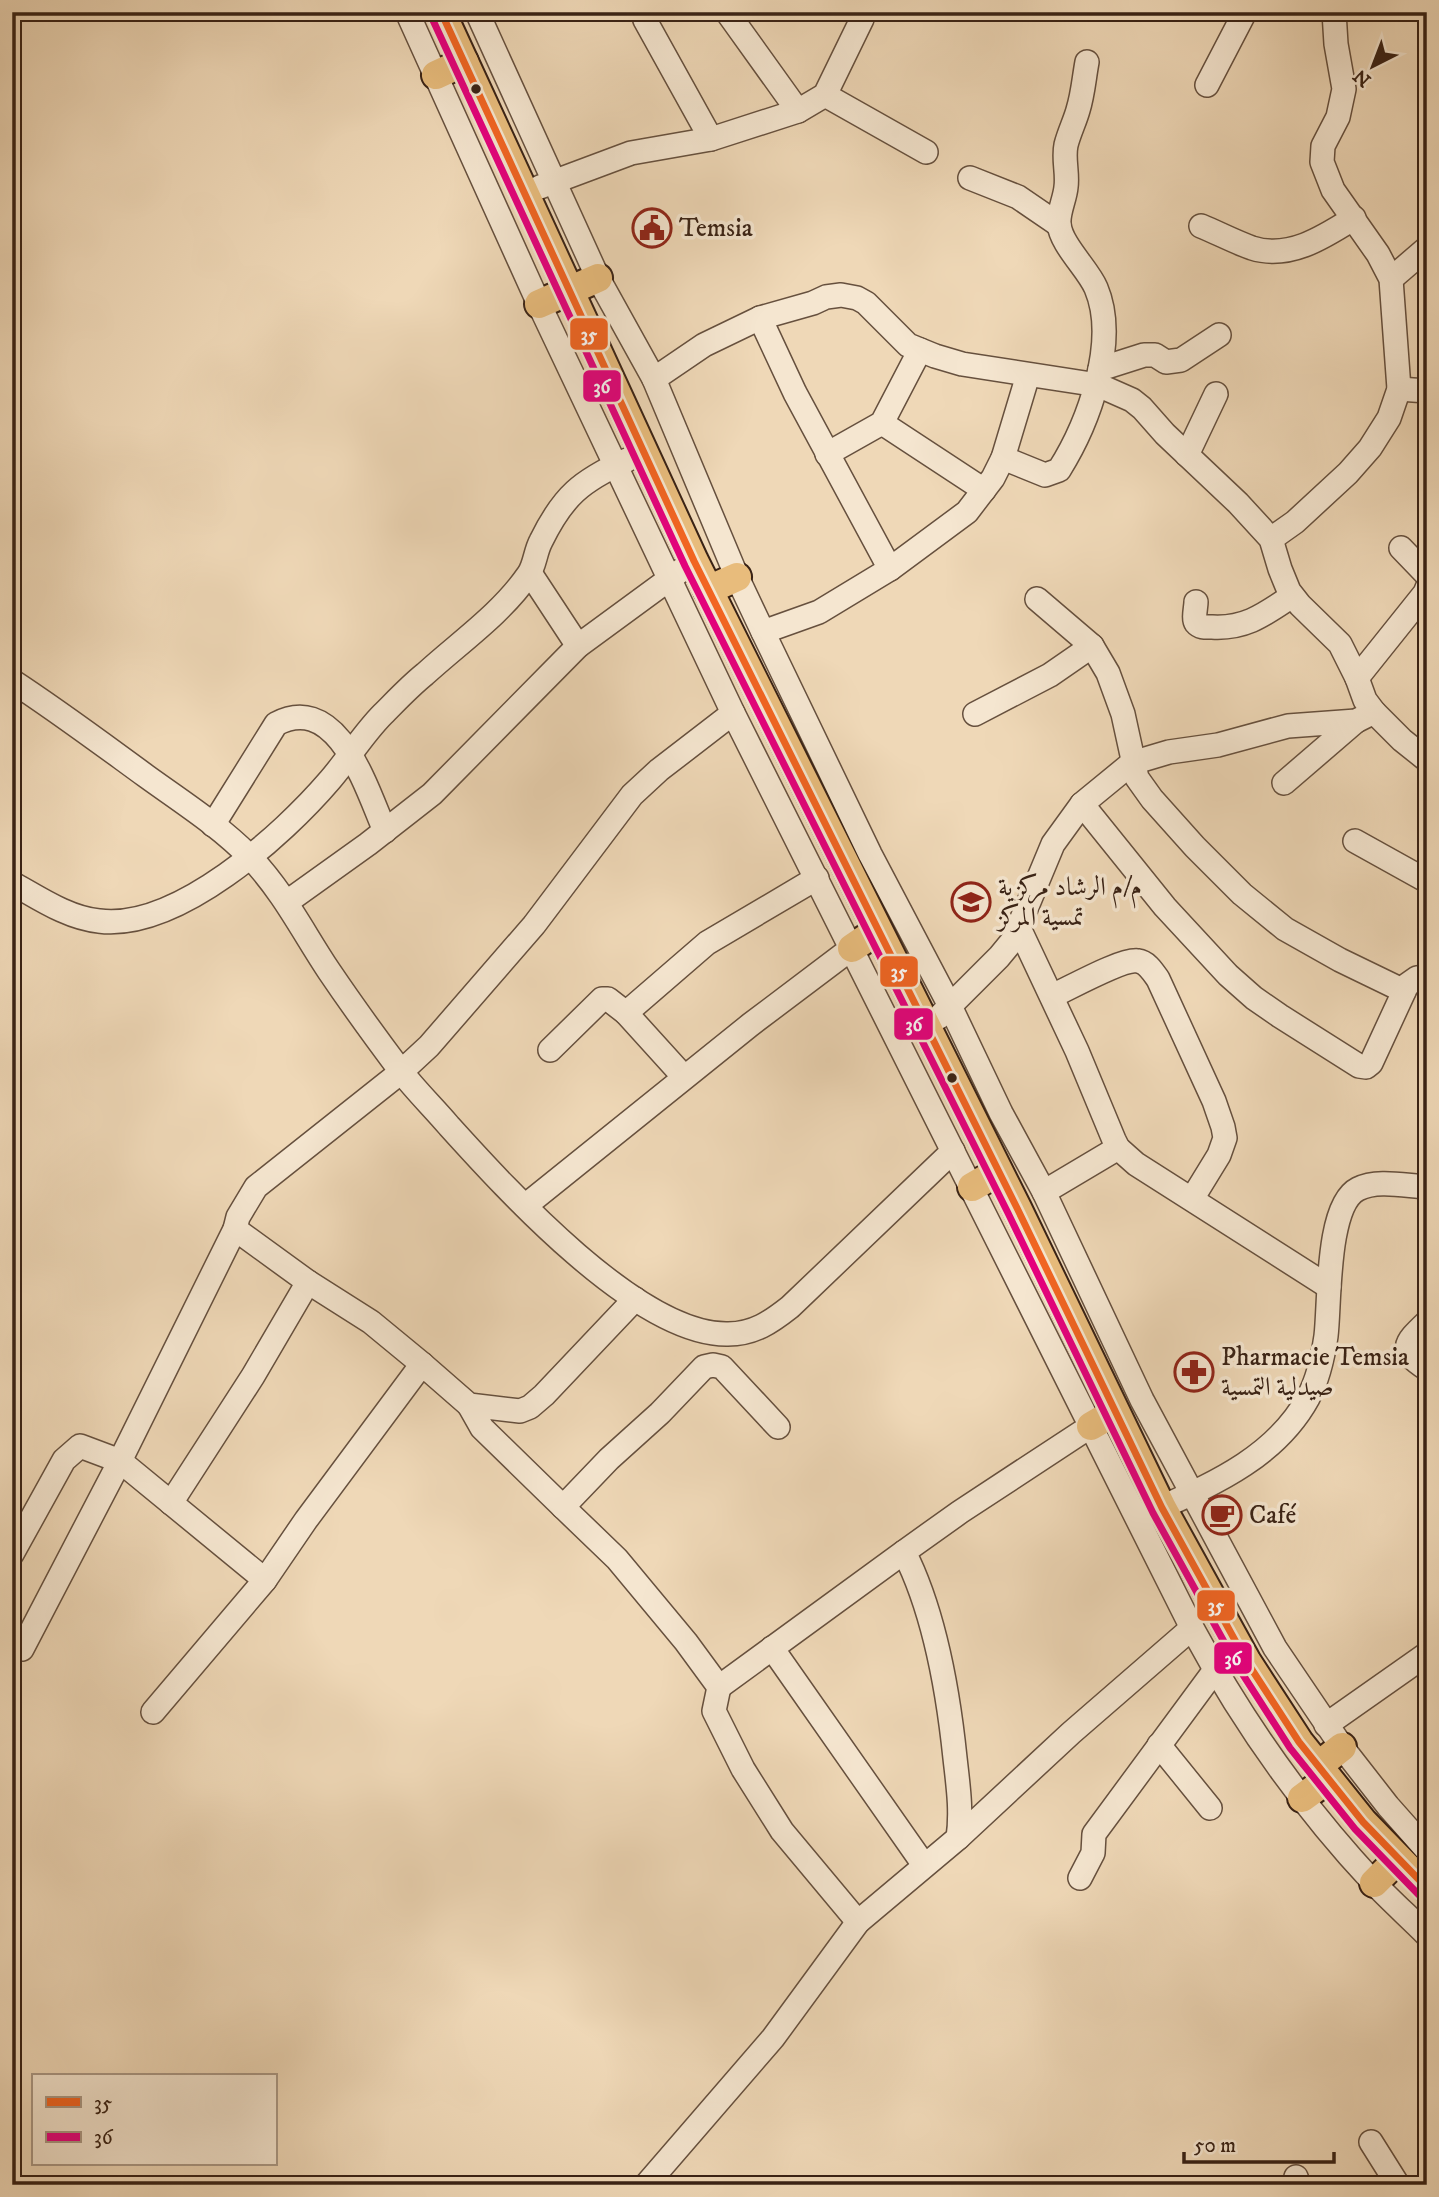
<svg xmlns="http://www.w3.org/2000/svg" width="1439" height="2197" font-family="'IM FELL DW Pica',Amiri,serif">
<rect width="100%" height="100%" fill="#efd8b7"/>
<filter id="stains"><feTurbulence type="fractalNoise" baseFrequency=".00286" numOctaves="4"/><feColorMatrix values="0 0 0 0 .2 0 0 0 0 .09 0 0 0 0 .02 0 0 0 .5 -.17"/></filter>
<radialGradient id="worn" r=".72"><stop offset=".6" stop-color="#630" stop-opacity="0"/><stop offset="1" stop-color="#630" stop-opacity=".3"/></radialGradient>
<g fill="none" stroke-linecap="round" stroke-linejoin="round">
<!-- minor casing -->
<g stroke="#66503e" stroke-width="26">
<g id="minor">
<path d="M 407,12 L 539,304 L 733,713 L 1192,1628 C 1241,1719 1302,1806 1373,1882 C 1390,1900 1409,1917 1427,1935"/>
<path d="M 477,12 L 598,278 L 654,379 L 737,577 L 763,632 L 870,854 L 950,1006 L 1001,1113 L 1044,1192 L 1142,1400 L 1275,1648 L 1342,1747 L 1388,1806 L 1427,1850"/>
<path d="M 727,12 L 798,111"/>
<path d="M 645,20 L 711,139"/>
<path d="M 1207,85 L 1245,12"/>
<path d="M 825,95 L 926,152"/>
<path d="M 970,178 L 1018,197 L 1059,225"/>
<path d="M 540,187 L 631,153 L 711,139 L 798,111 L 825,95 L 862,19 L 863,12"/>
<path d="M 1201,226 C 1218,233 1235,242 1252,248 C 1289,260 1324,237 1354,218"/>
<path d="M 1391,279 L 1427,248"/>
<path d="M 760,318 L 795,393 L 890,569"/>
<path d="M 1100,369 L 1144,355 L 1155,355 L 1166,362 L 1181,360 L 1219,335"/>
<path d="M 654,379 L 704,345 L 760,318 L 813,303 L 826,297 L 841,295 L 857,298 L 866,303 L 908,345 L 935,356 L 962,364 L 1098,385 L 1132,400 L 1142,408 L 1165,434 L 1238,503 L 1271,539 L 1280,569 L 1289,591 L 1300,605 L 1340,644 L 1357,678 L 1365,700 L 1374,712 L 1402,740 L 1427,760"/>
<path d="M 1399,389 L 1427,391"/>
<path d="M 882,423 L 984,490"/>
<path d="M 827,454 L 882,423 L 920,350"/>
<path d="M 1187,455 L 1216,394"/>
<path d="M 1003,458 L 1045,475 L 1059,470 C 1088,424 1119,342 1096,288 C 1088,269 1061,245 1059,224 C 1058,212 1065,199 1066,187 C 1068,173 1063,159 1066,145 C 1069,133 1075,121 1078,110 C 1083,94 1084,78 1087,62"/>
<path d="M 1271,539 L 1295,522 L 1348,473 L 1370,448 L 1389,418 L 1399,389 L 1391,279 L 1378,254 L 1333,190 L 1322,162 L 1323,146 L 1338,117 L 1344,89 L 1336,44 L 1334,12"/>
<path d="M 1401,548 L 1427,575"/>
<path d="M 530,573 L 578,646"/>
<path d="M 1037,599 L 1092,646 L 1108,673 L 1123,714 L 1137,778 L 1152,799 L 1195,847 L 1242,894 L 1285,929 L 1340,960 L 1404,991"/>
<path d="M 1196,602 C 1196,607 1193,619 1196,623 C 1200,628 1207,627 1212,627 C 1246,629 1265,614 1292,596"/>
<path d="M 763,632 L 819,612 L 890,569 L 967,512 L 993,478 L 1003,458 L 1028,375"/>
<path d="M 1357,678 L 1425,593 L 1427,588"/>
<path d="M 12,681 C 58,711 102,744 146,776 C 182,802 220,826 251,858 C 284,893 303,932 329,971 C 352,1005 376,1038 400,1070 C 415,1090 433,1107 449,1126 C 506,1189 639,1336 728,1334 C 754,1334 771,1322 790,1307 L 953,1151"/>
<path d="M 975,714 L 1050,675 L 1092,646"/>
<path d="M 1284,783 L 1356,721"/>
<path d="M 1082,804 L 1165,907 L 1228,975 L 1254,998 L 1280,1016 L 1359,1066 L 1366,1067 L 1371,1063 L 1407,985 L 1417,978 L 1427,977"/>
<path d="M 213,825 L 276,724 C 338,691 367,790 385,831"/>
<path d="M 1355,841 L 1427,881"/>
<path d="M 12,883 C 39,898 68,918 99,921 C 177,931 283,835 330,780 C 349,758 363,734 383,714 C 397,700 410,686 425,674 C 460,642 501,614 528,575 C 535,566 535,552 541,541 C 563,496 581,481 627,460"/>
<path d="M 287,902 L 368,844 L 432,794 L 578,646 L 683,569"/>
<path d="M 1019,928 L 1077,1051 L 1114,1140 L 1118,1148 L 1136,1164 L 1329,1287"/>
<path d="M 1052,996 C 1068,989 1123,958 1138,961 C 1147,962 1153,972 1158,979 L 1214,1101 L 1223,1127 L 1225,1138 L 1219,1155 L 1192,1199"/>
<path d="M 939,1017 L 999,957 L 1013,940 L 1053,844 L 1082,804 L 1132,763 L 1169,752 L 1218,745 L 1288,726 L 1356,721 L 1374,712"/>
<path d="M 550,1050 L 602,999 L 608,999 L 626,1013"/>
<path d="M 684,1077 L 626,1013 L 707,943 L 817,878"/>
<path d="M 1044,1192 L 1118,1148"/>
<path d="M 525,1206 L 750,1025 L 852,948"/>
<path d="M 308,1282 L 371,1322 L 422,1364"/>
<path d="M 1427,1322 C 1405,1343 1397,1350 1427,1369"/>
<path d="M 469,1405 L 482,1428 L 563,1507"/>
<path d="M 778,1427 L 722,1367 L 713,1365 L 704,1367 L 660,1413 L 609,1459 L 563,1507 L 617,1559 L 686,1642 L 719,1687 L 714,1711 L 743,1769 L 782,1831 L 858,1922"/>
<path d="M 171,1503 L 253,1376 L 308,1282 L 235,1229"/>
<path d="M 1147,1514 C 1208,1486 1274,1460 1308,1398 C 1318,1379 1323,1357 1326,1336 C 1330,1304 1326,1205 1358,1189 C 1377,1179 1406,1186 1427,1187"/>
<path d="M 12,1554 L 64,1460 L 80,1446 L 120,1461 L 265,1580 L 153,1712"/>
<path d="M 265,1580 L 306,1520 L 422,1364 L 469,1405 L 520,1411 L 530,1407 L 544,1395 L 635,1299"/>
<path d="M 772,1648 L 924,1865"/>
<path d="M 22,1649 L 120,1461 L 235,1229 L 238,1217 L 256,1187 L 401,1072 L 429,1046 L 534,925 L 632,795 L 659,770 L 733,713"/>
<path d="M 719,1687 L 904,1552"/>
<path d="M 1326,1725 L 1427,1654"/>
<path d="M 1159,1745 L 1210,1808"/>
<path d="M 958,1838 L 1071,1733 L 1192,1628"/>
<path d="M 1080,1878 L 1093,1853 L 1094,1834 L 1215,1670"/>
<path d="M 1371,2142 L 1398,2185"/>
<path d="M 1296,2177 L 1299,2185"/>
<path d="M 646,2185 L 773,2038 L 858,1922 L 958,1838 C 962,1811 958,1785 955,1758 C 948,1690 935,1613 904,1552 L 960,1512 L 1091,1426"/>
</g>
</g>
<!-- major casing -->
<g stroke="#392215" stroke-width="32">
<g id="major">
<path d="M 441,12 L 694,561 L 1017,1208 L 1162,1508 L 1247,1662 L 1299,1742 L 1363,1822 L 1427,1888"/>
<path d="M 436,75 L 464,62"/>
<path d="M 539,304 L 598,278"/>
<path d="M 708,590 L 737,577"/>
<path d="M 852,948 L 877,931"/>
<path d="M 972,1187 L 998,1172"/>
<path d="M 1091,1426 L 1115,1412"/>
<path d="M 1318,1766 L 1342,1747"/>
<path d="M 1302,1798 L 1328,1779"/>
<path d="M 1374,1883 L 1398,1859"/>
</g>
</g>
<!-- minor -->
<use href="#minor" stroke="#f5e6d0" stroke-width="23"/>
<!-- major -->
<use href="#major" stroke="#e8bc7c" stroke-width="28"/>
<!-- bus-1 casing -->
<g stroke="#f5e6d0" stroke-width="12">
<path id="bus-1" d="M 441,12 L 694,561 L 1017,1208 L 1162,1508 L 1247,1662 L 1299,1742 L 1363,1822 L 1427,1888"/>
</g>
<!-- bus-2 casing -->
<g stroke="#f5e6d0" stroke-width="12">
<path id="bus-2" d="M 431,16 L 685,566 L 1008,1213 L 1153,1513 L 1238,1667 L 1290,1748 L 1355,1829 L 1419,1895"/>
</g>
<!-- bus-1 -->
<use href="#bus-1" stroke="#f26522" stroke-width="7"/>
<!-- bus-2 -->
<use href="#bus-2" stroke="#e5007d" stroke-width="7"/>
</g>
<!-- icons -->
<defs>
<g id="civic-ring" transform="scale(2.0125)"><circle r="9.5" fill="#f5e6d0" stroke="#8f2418" stroke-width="1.5"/><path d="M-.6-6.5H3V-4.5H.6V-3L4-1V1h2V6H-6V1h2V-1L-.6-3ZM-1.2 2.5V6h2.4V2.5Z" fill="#8f2418"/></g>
<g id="school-ring" transform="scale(2.0125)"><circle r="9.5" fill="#f5e6d0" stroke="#8f2418" stroke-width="1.5"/><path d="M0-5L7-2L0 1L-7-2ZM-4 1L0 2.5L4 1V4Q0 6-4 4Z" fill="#8f2418"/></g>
<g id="pharmacy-ring" transform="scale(2.0125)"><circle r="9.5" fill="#f5e6d0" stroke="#8f2418" stroke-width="1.5"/><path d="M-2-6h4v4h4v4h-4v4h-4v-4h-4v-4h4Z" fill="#8f2418"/></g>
<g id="cafe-ring" transform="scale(2.0125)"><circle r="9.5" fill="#f5e6d0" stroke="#8f2418" stroke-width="1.5"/><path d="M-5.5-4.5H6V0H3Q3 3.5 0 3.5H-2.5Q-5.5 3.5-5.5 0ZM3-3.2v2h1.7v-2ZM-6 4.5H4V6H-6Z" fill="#8f2418"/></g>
</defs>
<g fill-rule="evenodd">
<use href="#civic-ring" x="652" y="228"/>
<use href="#school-ring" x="971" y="902"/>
<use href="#pharmacy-ring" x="1194" y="1372"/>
<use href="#cafe-ring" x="1222" y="1515"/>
</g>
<!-- markers -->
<g fill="#392215" stroke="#f5e6d0" stroke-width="2.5">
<circle cx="476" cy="89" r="6"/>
<circle cx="952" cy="1078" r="6"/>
</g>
<g text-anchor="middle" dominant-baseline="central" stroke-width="7" stroke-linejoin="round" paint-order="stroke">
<!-- poi labels -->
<g font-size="26" fill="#392215" stroke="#f5e6d0" text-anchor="start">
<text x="679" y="228">Temsia</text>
<text x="998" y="887">م/م الرشاد مركزية<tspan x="998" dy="30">تمسية المركز</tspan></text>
<text x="1221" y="1357">Pharmacie Temsia<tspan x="1221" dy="30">صيدلية التمسية</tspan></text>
<text x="1249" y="1515">Café</text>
</g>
</g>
<g stroke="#f5e6d0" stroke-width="2.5">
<rect x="569" y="317" width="40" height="34" rx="7" fill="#f26522"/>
<rect x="582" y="369" width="40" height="34" rx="7" fill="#e5007d"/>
<rect x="879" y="955" width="40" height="33" rx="7" fill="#f26522"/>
<rect x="893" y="1007" width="41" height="34" rx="7" fill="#e5007d"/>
<rect x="1196" y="1589" width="40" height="33" rx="7" fill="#f26522"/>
<rect x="1213" y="1641" width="40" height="34" rx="7" fill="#e5007d"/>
</g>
<g font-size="19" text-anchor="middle" font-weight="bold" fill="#fff">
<text x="589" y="341">35</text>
<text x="602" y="393">36</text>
<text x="899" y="978">35</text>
<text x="914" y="1031">36</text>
<text x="1216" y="1612">35</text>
<text x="1233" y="1665">36</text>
</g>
<!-- margin -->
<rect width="1439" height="2197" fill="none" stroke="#efd8b7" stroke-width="42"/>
<rect x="14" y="14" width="1411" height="2169" fill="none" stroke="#392215" stroke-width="3.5"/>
<rect x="21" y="21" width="1397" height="2155" fill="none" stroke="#392215" stroke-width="2"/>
<!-- legend -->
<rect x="32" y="2074" width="245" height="91" fill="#f5e6d0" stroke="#aa9885" stroke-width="2"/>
<rect x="46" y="2097" width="35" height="10" fill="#f26522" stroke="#aa9885" stroke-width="2"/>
<text x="94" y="2110" font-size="21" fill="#392215">35</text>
<rect x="46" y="2132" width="35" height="10" fill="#e5007d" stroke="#aa9885" stroke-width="2"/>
<text x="94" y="2144" font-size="21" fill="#392215">36</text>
<!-- north arrow -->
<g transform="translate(1373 66) rotate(222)" stroke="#f5e6d0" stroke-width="5" paint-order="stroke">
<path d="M0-5L12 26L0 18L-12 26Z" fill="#392215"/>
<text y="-10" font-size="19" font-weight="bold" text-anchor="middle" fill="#392215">N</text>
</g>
<!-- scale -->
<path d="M1184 2152v10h150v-10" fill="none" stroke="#392215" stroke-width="3.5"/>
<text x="1194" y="2152" font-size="21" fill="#392215" stroke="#f5e6d0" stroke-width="5" paint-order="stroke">50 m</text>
<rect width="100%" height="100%" filter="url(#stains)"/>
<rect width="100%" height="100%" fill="url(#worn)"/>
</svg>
